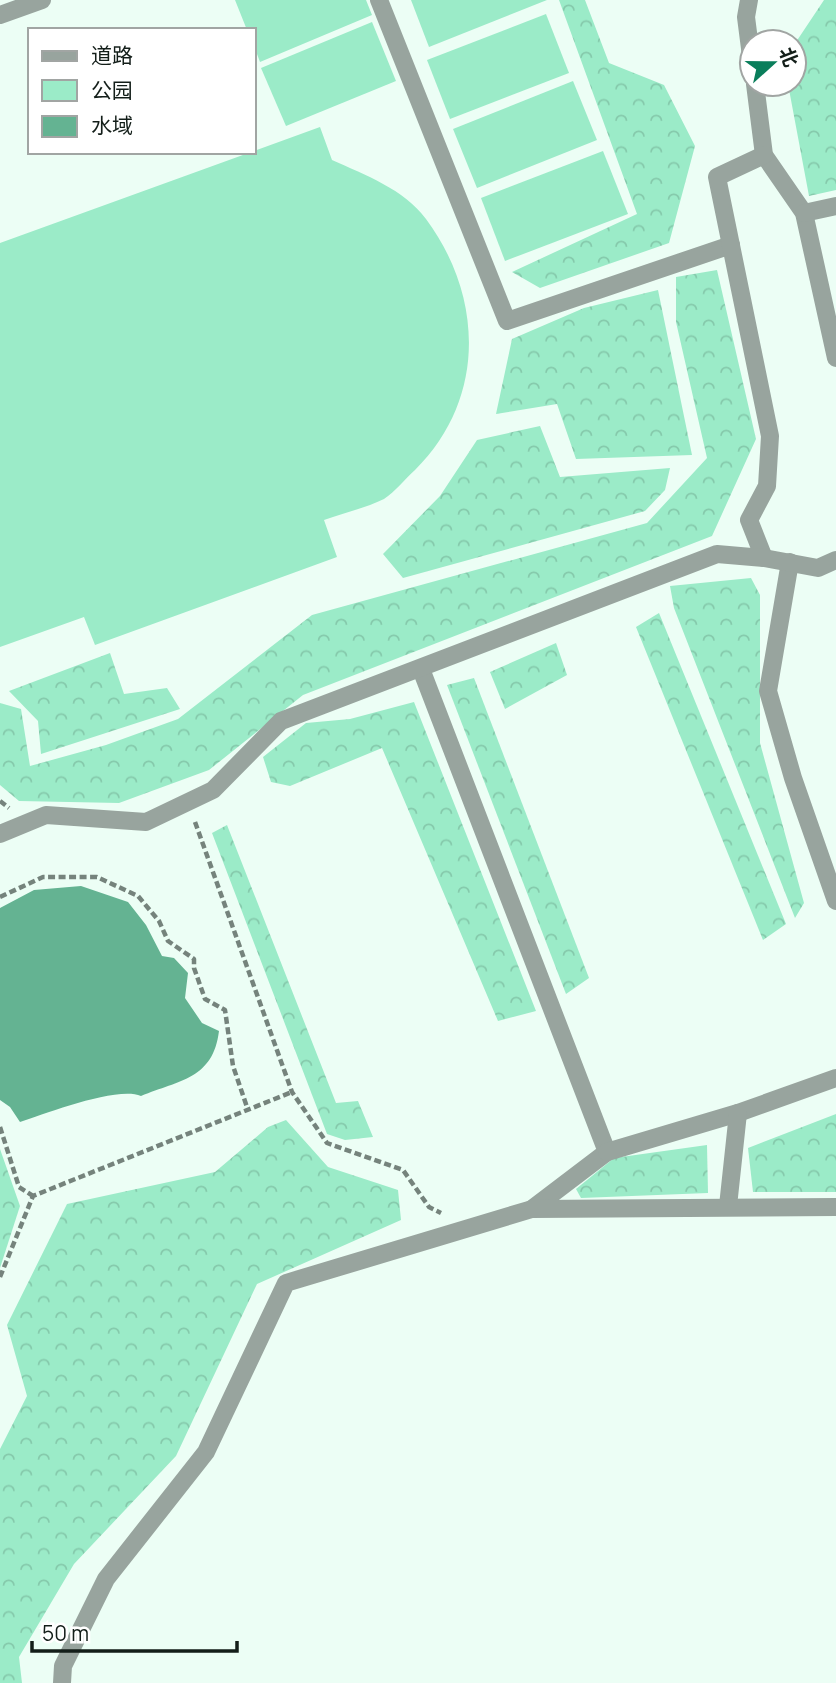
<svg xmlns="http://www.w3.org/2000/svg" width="836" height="1683" font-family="Manrope,'Noto Sans SC',sans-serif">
<defs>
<pattern id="forest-crowns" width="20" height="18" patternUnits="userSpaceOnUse" patternTransform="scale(1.75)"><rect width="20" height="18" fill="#9bebc8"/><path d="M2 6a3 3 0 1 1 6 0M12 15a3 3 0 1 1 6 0" fill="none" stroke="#85c9ab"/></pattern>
</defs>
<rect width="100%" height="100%" fill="#ecfef5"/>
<!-- green -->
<g fill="#9bebc8">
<path d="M 235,0 L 366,0 L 372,15 L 260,62 L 254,46 L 254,30 L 247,30 Z"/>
<path d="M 411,0 L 547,0 L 429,47 Z"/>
<path d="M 546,14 L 569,73 L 450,119 L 427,60 Z"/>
<path d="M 372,22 L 396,81 L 286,126 L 261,68 Z"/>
<path d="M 573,81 L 597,140 L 477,188 L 453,129 Z"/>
<path d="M 320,127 L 332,160 C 365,175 404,189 426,219 C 484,297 486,400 415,470 C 405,479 395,492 384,499 C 366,508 343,513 324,520 L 337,557 L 95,645 L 84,617 L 0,647 L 0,243 Z"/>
<path d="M 603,151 L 628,214 L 505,261 L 481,198 Z"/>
</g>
<!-- forest -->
<g fill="url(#forest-crowns)">
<path d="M 559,0 L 585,0 L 609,63 L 664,85 L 695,146 L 669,243 L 540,288 L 512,272 L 637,214 Z"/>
<path d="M 824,0 L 836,0 L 836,190 L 809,196 L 788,84 L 794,84 L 794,45 Z"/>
<path d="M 717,270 L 756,439 L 712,536 L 303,695 L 209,770 L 119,803 L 19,801 L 0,785 L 0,703 L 21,709 L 30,766 L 106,745 L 178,719 L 312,615 L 647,523 L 707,458 L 676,322 L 676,277 Z"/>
<path d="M 658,290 L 692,455 L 576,459 L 557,404 L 496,414 L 512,339 L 584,308 Z"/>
<path d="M 540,426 L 560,477 L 670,468 L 665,490 L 645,511 L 403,578 L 383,554 L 440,496 L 477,440 Z"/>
<path d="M 751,578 L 760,595 L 760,743 L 804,903 L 795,918 L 674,608 L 670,586 Z"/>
<path d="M 659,613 L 786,924 L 763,940 L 636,627 Z"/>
<path d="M 556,643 L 567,675 L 505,709 L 490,672 Z"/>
<path d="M 110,653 L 124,694 L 167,688 L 180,709 L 41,754 L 38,721 L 9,691 Z"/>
<path d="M 474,678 L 589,978 L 566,994 L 447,685 Z"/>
<path d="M 414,702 L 536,1011 L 498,1021 L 382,748 L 290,786 L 271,782 L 263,757 L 306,723 L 350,719 Z"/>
<path d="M 227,825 L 336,1103 L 358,1101 L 373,1137 L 345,1140 L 327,1134 L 212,833 Z"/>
<path d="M 836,1114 L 836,1192 L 753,1192 L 748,1148 Z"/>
<path d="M 286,1120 L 328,1167 L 398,1190 L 401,1220 L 257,1284 L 176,1456 L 74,1564 L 19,1657 L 22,1683 L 0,1683 L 0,1449 L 27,1396 L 7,1325 L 67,1204 L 215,1172 L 268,1127 Z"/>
<path d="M 707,1145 L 708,1193 L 581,1198 L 576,1189 L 614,1158 Z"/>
<path d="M 0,1149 L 20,1206 L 0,1268 Z"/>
</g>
<!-- water -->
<path fill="#64b392" d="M 81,886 L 128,902 L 146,925 L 162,956 L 174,958 L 188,973 L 185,998 L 202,1023 L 219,1031 C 213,1079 180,1080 141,1096 C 116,1086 46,1114 20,1122 L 10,1107 L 0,1100 L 0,908 L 34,890 Z"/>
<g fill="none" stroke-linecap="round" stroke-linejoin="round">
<!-- path -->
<g stroke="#75837c" stroke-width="4.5" stroke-dasharray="7 3.5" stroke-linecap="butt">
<path d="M 0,801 L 9,808"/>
<path d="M 195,822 L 292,1092 L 327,1143 L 403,1170 L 429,1207 L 441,1213"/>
<path d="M 0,897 L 43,877 L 97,877 L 138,896 L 159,921 L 168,941 L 194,959 L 194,968 L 205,999 L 225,1010 L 233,1066 L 248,1110"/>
<path d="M 0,1127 L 19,1187 L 33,1196"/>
<path d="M 0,1277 L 33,1196 L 292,1092"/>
</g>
<!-- minor -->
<g stroke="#98a49e" stroke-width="18">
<path d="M 379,0 L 507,321 L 731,245"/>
<path d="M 749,0 L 746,17 L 752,64"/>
<path d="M 0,15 L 42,0"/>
<path d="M 755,84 L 764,155 L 804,213 L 836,358"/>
<path d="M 764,155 L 717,177 L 770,436 L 767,486 L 749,520 L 764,558"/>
<path d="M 804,213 L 836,206"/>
<path d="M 790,562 L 768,691 L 793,778 L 836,901"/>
<path d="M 421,669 L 607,1152 L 532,1209"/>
<path d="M 0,834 L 46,815 L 146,822 L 213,790 L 281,721 L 717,554 L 764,558 L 818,568 L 836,560"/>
<path d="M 607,1152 L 738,1113 L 836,1078"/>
<path d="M 728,1206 L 738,1113"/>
<path d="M 62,1683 L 63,1666 L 106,1579 L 206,1452 L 286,1283 L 532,1209 L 836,1207"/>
</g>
</g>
<!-- legend -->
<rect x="28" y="28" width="228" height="126" fill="#ffffff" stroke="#a1a5a3" stroke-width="2"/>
<rect x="42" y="51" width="35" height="10" fill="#98a49e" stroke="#a1a5a3" stroke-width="2"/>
<text x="91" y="63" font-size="21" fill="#131e19">道路</text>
<rect x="42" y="80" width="35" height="21" fill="#9bebc8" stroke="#a1a5a3" stroke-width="2"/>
<text x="91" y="98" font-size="21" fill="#131e19">公园</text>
<rect x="42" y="116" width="35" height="21" fill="#64b392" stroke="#a1a5a3" stroke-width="2"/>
<text x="91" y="133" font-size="21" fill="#131e19">水域</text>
<!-- north arrow -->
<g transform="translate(773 63) rotate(69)"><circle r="33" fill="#ffffff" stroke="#a1a5a3" stroke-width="2"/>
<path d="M0-5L12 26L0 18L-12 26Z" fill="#0a7e5b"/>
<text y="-10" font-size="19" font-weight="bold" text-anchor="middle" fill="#131e19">北</text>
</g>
<!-- scale -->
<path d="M32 1641v10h205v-10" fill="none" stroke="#131e19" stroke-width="3.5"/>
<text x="42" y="1641" font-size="21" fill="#131e19" stroke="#ffffff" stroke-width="5" paint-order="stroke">50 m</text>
</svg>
